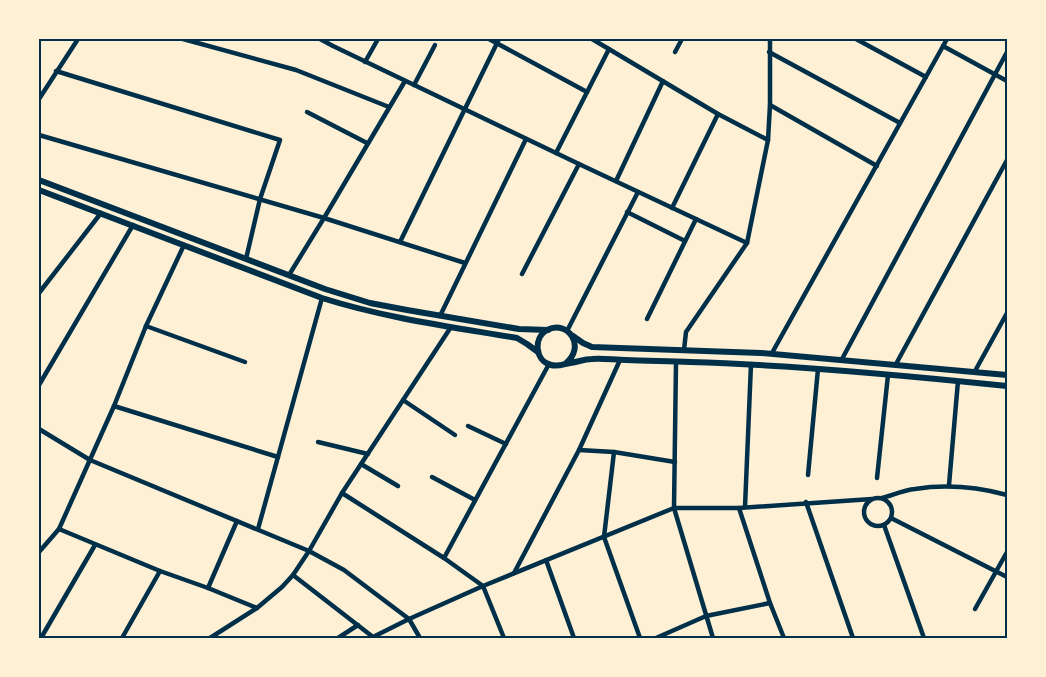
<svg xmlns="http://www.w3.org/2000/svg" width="1046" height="677" font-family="'Nunito Sans',sans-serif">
<rect width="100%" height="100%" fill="#fdf0d5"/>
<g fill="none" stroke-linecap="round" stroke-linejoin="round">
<!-- minor -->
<g stroke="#003049" stroke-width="4.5">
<path d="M 183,39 L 296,70 L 389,107"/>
<path d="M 320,39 L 333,46 L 579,164 L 747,243"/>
<path d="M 489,39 L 587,92"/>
<path d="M 592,39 L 718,114 L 768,140"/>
<path d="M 856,39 L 926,77"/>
<path d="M 943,46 L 1007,81"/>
<path d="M 675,52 L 682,39"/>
<path d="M 769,52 L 900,123"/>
<path d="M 365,62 L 378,39"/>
<path d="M 56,71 L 280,140 L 260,199 L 246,259"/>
<path d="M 414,85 L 435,45"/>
<path d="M 39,99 L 78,39"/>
<path d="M 770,105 L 877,166"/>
<path d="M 307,112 L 367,143"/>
<path d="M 39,135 L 324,218 L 465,263"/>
<path d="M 556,153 L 609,49"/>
<path d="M 616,181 L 663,81"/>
<path d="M 672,208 L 718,114"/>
<path d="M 627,212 L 685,241"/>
<path d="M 400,242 L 499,39"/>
<path d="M 522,274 L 579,164"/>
<path d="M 289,275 L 324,218 L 405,81"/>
<path d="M 39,293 L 101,213"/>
<path d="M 440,316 L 526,139"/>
<path d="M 647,319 L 696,219"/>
<path d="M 146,326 L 245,362"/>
<path d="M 567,331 L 638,192"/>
<path d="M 684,350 L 686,332 L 747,243 L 768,140 L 770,105 L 770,39"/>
<path d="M 772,353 L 947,39"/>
<path d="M 842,359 L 1007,52"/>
<path d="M 676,362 L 674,508 L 713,638"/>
<path d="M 896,364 L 1007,160"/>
<path d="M 975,371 L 1007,313"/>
<path d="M 39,385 L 133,225"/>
<path d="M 403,400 L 455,435"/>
<path d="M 114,406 L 278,457"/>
<path d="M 468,426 L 506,444"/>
<path d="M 39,429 L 90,460 L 309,551 L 344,570 L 409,619 L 420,638"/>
<path d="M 318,442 L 368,454"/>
<path d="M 579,450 L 614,452 L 675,462"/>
<path d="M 614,452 L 604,537 L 640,638"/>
<path d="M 361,464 L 398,486"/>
<path d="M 808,475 L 818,369"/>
<path d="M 432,477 L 475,500"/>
<path d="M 877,478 L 888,375"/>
<path d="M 949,485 L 958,381"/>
<path d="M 342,493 L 444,558 L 483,586 L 504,638"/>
<circle cx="878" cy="512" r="14"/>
<path d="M 882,498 C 893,495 904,490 915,489 C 947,484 977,487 1007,495"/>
<path d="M 806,502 L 853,638"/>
<path d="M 745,507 L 751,364"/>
<path d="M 739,508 L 770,603 L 784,638"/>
<path d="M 891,518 L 1007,577"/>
<path d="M 884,525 L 924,638"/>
<path d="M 59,529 L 160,571 L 208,588 L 257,608"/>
<path d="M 258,529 L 322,298"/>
<path d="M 39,552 L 59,529 L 114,406 L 146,326 L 184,245"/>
<path d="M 444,558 L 549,364"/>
<path d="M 546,560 L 574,638"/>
<path d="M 514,573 L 579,450 L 620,360"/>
<path d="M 293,575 L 373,637 L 409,619 L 483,586 L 674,508 L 739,508 L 872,499"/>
<path d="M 208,588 L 237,521"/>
<path d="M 975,609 L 1007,552"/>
<path d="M 41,638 L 95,545"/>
<path d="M 122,638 L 160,571"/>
<path d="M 210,638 L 257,608 L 282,587 L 293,575 L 309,551 L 342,493 L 451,327"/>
<path d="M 338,638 L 358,625"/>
<path d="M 656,638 L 706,616 L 770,603"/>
</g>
<!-- secondary -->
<g stroke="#003049" stroke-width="6">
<path d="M 39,180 L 325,289 L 370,303 L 407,310 L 519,329 L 548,330"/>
<path d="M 39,190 L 322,298 C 385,318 452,327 517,338 L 527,344 L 538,352"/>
<path d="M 573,336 L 583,343 L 592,347 L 761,353 L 1007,375"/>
<path d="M 565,364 C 587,347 568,319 547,330 C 533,338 535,361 551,365 C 558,367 564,364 570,363 C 577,362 585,359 592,359 C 603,358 615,360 626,360 C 648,361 669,361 690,362 C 796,365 902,375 1007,386"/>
</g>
</g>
<!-- border -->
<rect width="1046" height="677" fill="none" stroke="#fdf0d5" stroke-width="80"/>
<rect x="40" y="40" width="966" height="597" fill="none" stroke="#003049" stroke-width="2"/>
</svg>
